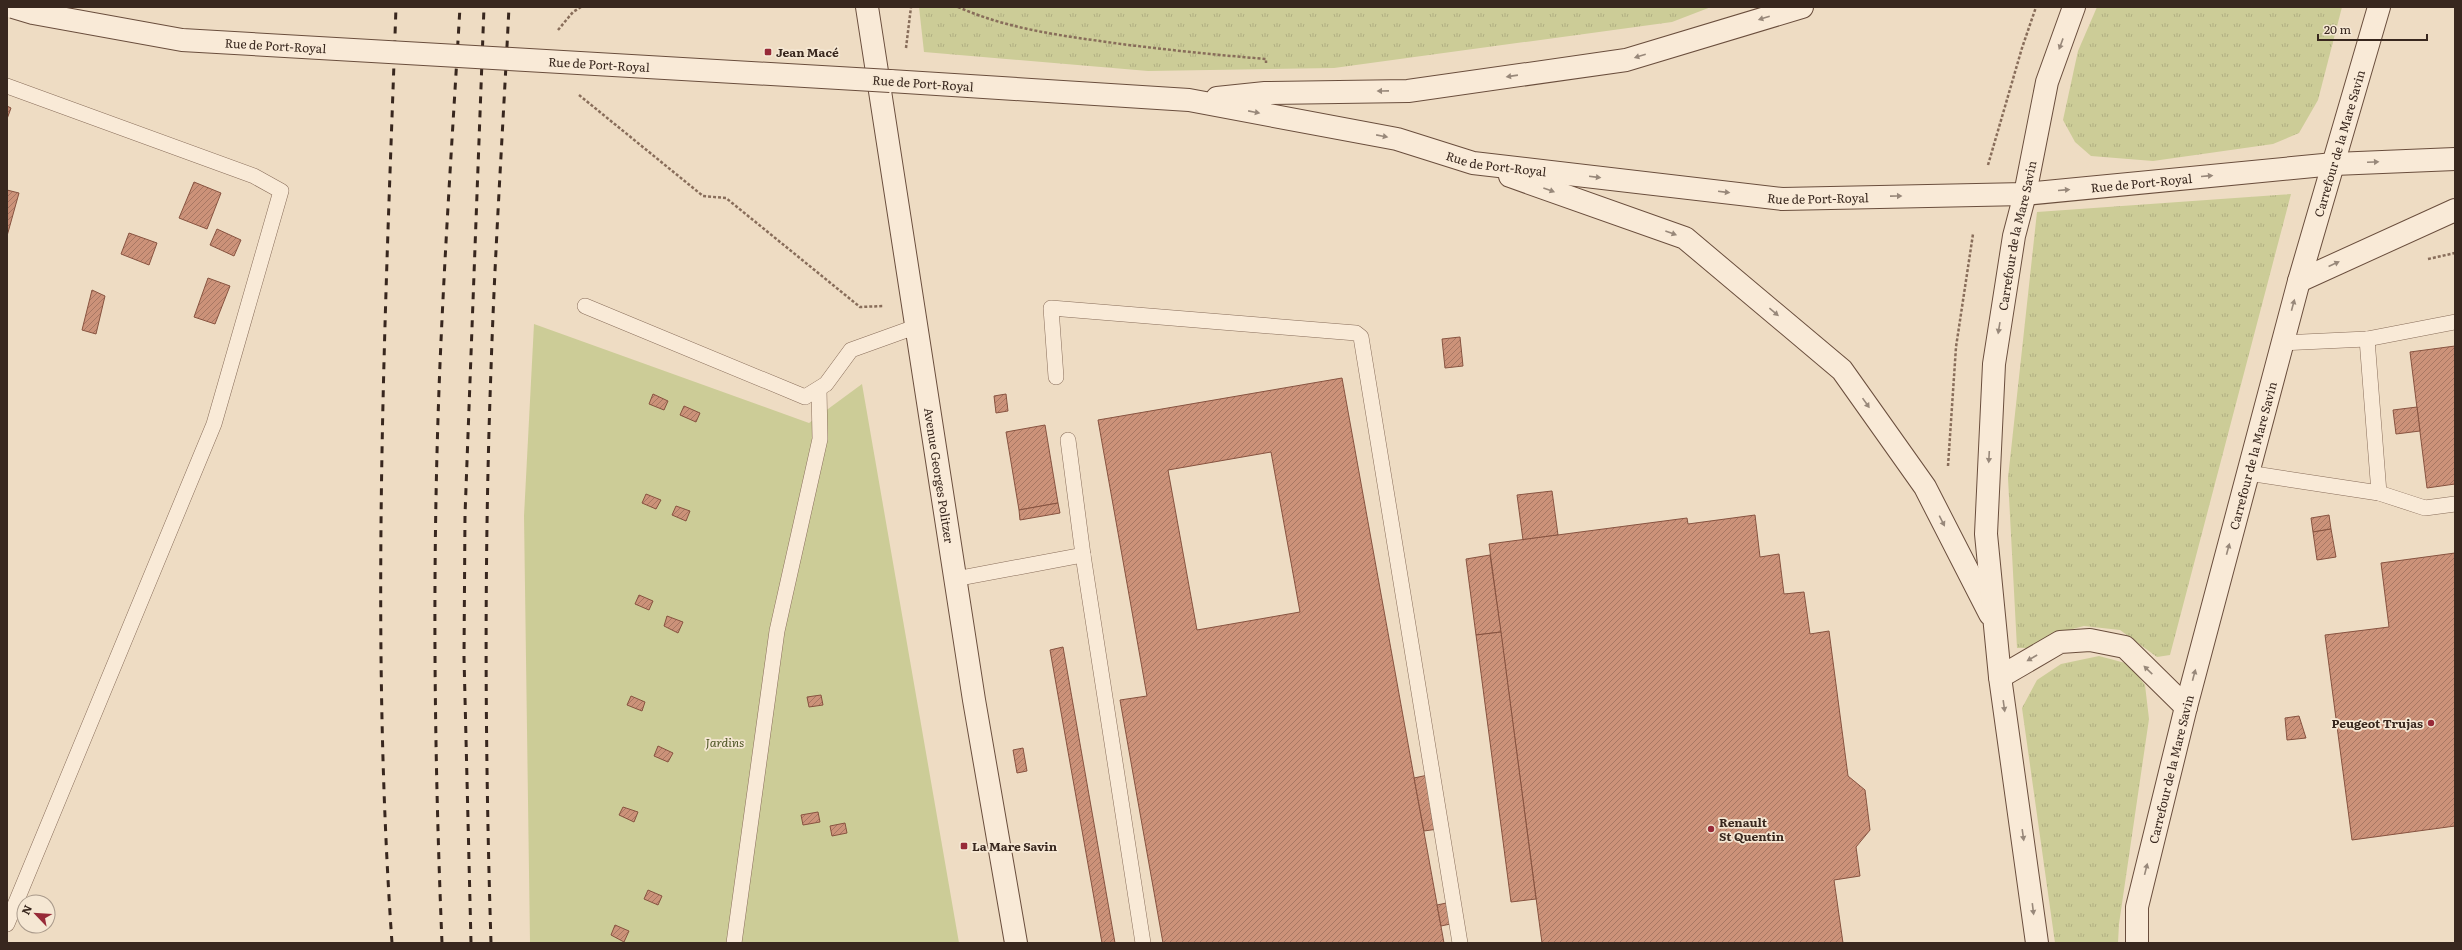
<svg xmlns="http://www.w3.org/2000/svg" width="2462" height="950" font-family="Literata,serif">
<defs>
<pattern id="grass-tufts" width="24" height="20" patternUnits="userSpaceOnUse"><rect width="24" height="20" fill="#cccc97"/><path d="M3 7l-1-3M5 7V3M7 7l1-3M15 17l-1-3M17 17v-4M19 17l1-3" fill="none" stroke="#b0af82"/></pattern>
<pattern id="building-hatch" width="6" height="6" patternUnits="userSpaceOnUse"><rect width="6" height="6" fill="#cc9279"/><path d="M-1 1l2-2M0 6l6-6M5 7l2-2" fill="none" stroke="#a77763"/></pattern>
</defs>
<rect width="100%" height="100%" fill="#eedcc3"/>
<!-- grass -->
<g fill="url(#grass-tufts)">
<path d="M 919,7 L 1711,7 L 1672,22 L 1334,68 L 1148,71 L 924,52 Z"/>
<path d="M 2097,7 L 2342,7 L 2318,100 L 2299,133 L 2273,144 L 2153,161 L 2091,156 L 2075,142 L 2063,120 L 2078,51 Z"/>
<path d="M 2291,194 L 2170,655 L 2157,657 L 2120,630 L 2084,626 L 2049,635 L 2032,648 L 2017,648 L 2008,478 L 2037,212 Z"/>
<path d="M 2099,656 L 2129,664 L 2145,685 L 2149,719 L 2119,924 L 2118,943 L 2055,943 L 2022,708 L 2037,680 L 2061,664 Z"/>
</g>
<!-- garden -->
<path fill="#cccc97" d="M 534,324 L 809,423 L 862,384 L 959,943 L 530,943 L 524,516 Z"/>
<!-- building -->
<g fill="url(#building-hatch)" stroke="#875340" fill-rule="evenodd">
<path d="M 7,106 L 11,108 L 7,119 Z"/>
<path d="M 194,182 L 221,193 L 207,229 L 179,218 Z"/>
<path d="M 7,190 L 19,193 L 7,236 Z"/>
<path d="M 217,229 L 241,240 L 234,256 L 210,245 Z"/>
<path d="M 129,233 L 157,243 L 149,265 L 121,254 Z"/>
<path d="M 208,278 L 230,286 L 215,324 L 194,317 Z"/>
<path d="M 92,290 L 105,296 L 96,334 L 82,330 Z"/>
<path d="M 1460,337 L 1463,366 L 1445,368 L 1442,339 Z"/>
<path d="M 2455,346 L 2455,484 L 2427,488 L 2410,352 Z"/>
<path d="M 1342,378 L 1444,943 L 1163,943 L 1120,700 L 1147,696 L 1098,420 ZM 1271,452 L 1300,612 L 1197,630 L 1168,470 Z"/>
<path d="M 653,394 L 668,401 L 664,410 L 649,404 Z"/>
<path d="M 1006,394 L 1008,411 L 996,413 L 994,396 Z"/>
<path d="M 684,406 L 700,413 L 696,422 L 680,415 Z"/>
<path d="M 2417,407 L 2420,431 L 2396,434 L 2393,410 Z"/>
<path d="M 1045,425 L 1058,503 L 1019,510 L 1006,432 Z"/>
<path d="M 1552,491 L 1558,535 L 1523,540 L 1517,495 Z"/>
<path d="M 646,494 L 661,500 L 656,509 L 642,503 Z"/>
<path d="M 1058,503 L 1060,513 L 1020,520 L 1019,510 Z"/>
<path d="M 676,506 L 690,511 L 686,521 L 672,515 Z"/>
<path d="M 1755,515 L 1760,557 L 1779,554 L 1784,594 L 1804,592 L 1810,634 L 1829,631 L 1848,776 L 1865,790 L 1870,830 L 1856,847 L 1860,876 L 1834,880 L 1843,943 L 1542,943 L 1489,544 L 1687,518 L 1688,524 Z"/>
<path d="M 2329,515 L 2331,529 L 2313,532 L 2311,518 Z"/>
<path d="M 2331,529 L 2336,557 L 2317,560 L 2313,532 Z"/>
<path d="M 2455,553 L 2455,826 L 2352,840 L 2325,635 L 2389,627 L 2381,563 Z"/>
<path d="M 1490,555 L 1501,632 L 1476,635 L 1466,559 Z"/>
<path d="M 639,595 L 653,601 L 649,610 L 635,604 Z"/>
<path d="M 667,616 L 683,622 L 678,633 L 664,626 Z"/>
<path d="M 1501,632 L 1536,899 L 1511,902 L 1476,635 Z"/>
<path d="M 1063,647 L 1115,943 L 1102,943 L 1050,650 Z"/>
<path d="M 821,695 L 823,705 L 809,707 L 807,697 Z"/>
<path d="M 631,696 L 645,702 L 642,711 L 627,705 Z"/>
<path d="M 2299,716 L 2306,738 L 2287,740 L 2285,718 Z"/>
<path d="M 658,746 L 673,753 L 668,762 L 654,756 Z"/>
<path d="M 1023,748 L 1027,771 L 1017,773 L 1013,750 Z"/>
<path d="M 1428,775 L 1438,829 L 1424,831 L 1414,778 Z"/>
<path d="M 623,807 L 638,812 L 634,822 L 619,815 Z"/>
<path d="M 818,812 L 820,822 L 803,825 L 801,815 Z"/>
<path d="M 845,823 L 847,833 L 832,836 L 830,826 Z"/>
<path d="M 648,890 L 662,896 L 658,905 L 644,899 Z"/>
<path d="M 1451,902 L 1455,923 L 1441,926 L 1437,905 Z"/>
<path d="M 615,925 L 629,931 L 624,942 L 611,935 Z"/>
</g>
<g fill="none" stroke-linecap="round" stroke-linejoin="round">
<!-- lane casing -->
<g stroke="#886d5a" stroke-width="16">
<g id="lane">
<path d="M 7,86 L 254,176 L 281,191 L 214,424 L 7,924"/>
<path d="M 585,306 L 805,397 L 826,384 L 851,350 L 915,327"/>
<path d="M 2367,339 L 2379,493"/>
<path d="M 2283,343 L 2367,339 L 2455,322"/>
<path d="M 1056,377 L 1051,308 L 1356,333 L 1361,337 L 1460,943"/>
<path d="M 1068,440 L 1083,555 L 1143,943"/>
<path d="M 2248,473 L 2379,493 L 2425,508 L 2455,504"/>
<path d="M 955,579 L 1083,555"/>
<path d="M 734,943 L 777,631 L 820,439 L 819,389"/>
</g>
</g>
<!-- secondary casing -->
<g stroke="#6a4e3d" stroke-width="24">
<g id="secondary">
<path id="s1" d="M 867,7 L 974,700 L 1016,943"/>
<path id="s2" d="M 890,81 L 1189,100 L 1397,139 L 1473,163 L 1782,199 L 2025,194 L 2334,164 L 2455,159"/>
<path d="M 1217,98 L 1265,93 L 1408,91 L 1626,60 L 1802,7"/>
<path d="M 1510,176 L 1685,238 L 1842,370 L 1925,487 L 1990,614"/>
<path d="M 2299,281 L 2455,210"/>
<path d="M 2000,677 L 2060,642 L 2090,640 L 2125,647 L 2186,707"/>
<path id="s3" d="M 2037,943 L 2000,677 L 1986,534 L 1994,364 L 2014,236 L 2025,194 L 2047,82 L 2074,7"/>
<path id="s4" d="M 2137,943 L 2137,907 L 2186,707 L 2299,281 L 2379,7"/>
</g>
</g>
<!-- path -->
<g stroke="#886d5a" stroke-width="2.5" stroke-dasharray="3 2" stroke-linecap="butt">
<path d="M 958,7 C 1010,30 1065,36 1121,44 C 1169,50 1217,55 1266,59 L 1266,63"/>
<path d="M 558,30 L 573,12 L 581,7"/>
<path d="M 906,48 L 911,7"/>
<path d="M 579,95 L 703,196 L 726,198 L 860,307 L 883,306"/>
<path d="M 1988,165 L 2022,48 L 2036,7"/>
<path d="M 2428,259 L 2455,253"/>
<path d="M 1948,466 L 1956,347 L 1973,234"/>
</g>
<!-- lane -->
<use href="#lane" stroke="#f9ead7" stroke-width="15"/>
<!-- secondary -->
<use href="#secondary" stroke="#f9ead7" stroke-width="22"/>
<!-- rail -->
<g stroke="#38271e" stroke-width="3" stroke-dasharray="7 7" stroke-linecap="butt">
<path d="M 392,943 C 370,631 385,319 396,7"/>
<path d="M 442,943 C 434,751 432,557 440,364 C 445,245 453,126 460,7"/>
<path d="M 471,943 L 464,657 L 465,515 L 484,7"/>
<path d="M 491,943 C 485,752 484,560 491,369 C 495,248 503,128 509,7"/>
</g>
<!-- secondary-bridge casing -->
<g stroke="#6a4e3d" stroke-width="24" stroke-linecap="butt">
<g id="secondary-bridge">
<path id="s5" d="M 13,7 L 33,13 L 182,40 L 890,81"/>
</g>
</g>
<!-- secondary-bridge -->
<use href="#secondary-bridge" stroke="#f9ead7" stroke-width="22"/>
</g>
<!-- one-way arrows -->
<defs><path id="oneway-solid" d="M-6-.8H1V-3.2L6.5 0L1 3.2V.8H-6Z"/></defs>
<g fill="#98887a">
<use href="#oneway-solid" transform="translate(1764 18) rotate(163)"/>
<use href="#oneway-solid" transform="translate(2061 44) rotate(110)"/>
<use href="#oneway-solid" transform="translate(1640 56) rotate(163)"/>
<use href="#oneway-solid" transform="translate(1512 76) rotate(172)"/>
<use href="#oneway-solid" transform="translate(1383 91) rotate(179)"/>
<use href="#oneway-solid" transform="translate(1254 112) rotate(11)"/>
<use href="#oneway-solid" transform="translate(1382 136) rotate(11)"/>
<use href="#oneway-solid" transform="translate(2373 162) rotate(-3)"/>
<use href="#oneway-solid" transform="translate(2207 176) rotate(-5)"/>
<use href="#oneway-solid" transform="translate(1595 177) rotate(7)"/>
<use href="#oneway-solid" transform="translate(1549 190) rotate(20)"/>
<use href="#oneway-solid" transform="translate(2064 190) rotate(-5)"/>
<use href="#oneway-solid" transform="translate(1724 192) rotate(7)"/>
<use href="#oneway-solid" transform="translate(1896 196) rotate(-1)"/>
<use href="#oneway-solid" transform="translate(1671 233) rotate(20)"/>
<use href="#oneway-solid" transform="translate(2334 264) rotate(-25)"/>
<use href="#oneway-solid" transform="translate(2293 305) rotate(-75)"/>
<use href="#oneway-solid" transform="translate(1774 312) rotate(40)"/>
<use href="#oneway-solid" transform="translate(1999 328) rotate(99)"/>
<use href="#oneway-solid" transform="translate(1866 403) rotate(55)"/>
<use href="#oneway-solid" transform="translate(1989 457) rotate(93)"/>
<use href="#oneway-solid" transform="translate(1942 521) rotate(63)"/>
<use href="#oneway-solid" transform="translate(2228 549) rotate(-75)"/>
<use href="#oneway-solid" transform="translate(2032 658) rotate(150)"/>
<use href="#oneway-solid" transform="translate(2148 670) rotate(-136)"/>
<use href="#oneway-solid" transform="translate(2194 675) rotate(-75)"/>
<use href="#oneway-solid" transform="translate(2004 706) rotate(82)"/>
<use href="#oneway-solid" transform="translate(2023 835) rotate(82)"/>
<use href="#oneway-solid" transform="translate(2146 869) rotate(-76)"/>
<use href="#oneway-solid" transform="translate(2033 909) rotate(83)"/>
</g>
<!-- markers -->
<g fill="#972a38" stroke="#f5e7d3" stroke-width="1.5">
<rect x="764" y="48" width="8" height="8" rx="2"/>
<circle cx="2431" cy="723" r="4"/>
<circle cx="1711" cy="829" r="4"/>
<rect x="960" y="842" width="8" height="8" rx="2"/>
</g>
<g text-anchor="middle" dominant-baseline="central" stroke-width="3.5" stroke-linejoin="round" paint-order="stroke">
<!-- street labels -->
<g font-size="12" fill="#38271e" stroke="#f5e7d3">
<text stroke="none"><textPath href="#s5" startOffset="266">Rue de Port-Royal</textPath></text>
<text stroke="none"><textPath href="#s5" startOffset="590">Rue de Port-Royal</textPath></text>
<text transform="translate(923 83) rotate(4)">Rue de Port-Royal</text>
<text stroke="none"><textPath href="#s4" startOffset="826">Carrefour de la Mare Savin</textPath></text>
<text stroke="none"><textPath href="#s2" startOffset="614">Rue de Port-Royal</textPath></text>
<text stroke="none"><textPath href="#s2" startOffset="1262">Rue de Port-Royal</textPath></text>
<text stroke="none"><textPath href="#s2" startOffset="938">Rue de Port-Royal</textPath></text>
<text stroke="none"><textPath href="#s3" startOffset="713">Carrefour de la Mare Savin</textPath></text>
<text stroke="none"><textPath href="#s4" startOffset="502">Carrefour de la Mare Savin</textPath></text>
<text stroke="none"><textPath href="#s1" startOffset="474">Avenue Georges Politzer</textPath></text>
<text stroke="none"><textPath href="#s4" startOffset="178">Carrefour de la Mare Savin</textPath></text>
</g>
<!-- poi labels -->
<g font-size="12" font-weight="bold" fill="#38271e" stroke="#f5e7d3" text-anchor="start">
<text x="776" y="52">Jean Macé</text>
<text x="2423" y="723" text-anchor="end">Peugeot Trujas</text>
<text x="1719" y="822">Renault<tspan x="1719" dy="14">St Quentin</tspan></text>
<text x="972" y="846">La Mare Savin</text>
</g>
<!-- park labels -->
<g font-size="12" font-style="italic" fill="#4e5525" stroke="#f5e7d3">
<text x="725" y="742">Jardins</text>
</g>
</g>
<!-- border -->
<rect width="2462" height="950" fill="none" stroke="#38271e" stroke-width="16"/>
<!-- north arrow -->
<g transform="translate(36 914) rotate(295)"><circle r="19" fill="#f5e7d3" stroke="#a99a8b"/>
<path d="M0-3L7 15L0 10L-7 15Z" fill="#972a38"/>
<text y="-6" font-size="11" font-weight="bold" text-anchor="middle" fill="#38271e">N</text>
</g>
<!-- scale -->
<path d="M2318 34v6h109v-6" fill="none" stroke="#38271e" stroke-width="2"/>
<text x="2324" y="34" font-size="12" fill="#38271e" stroke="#f5e7d3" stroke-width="3" paint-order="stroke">20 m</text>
</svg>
